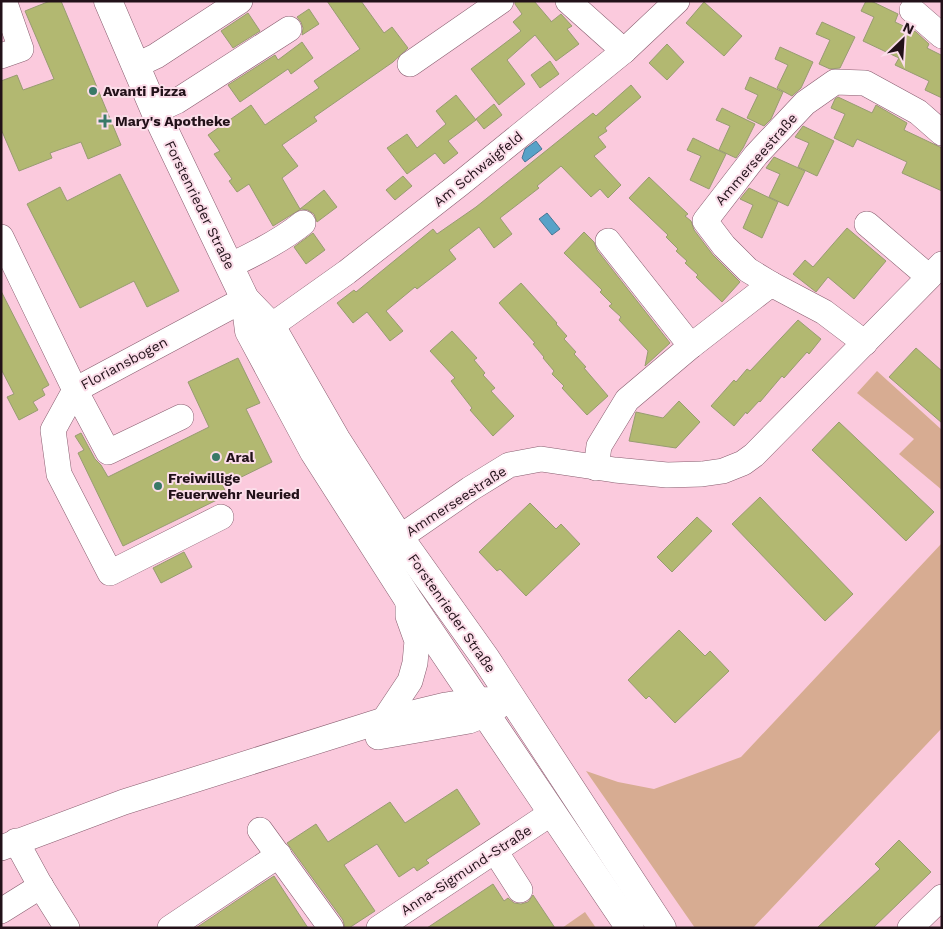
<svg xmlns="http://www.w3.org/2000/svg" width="943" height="929" font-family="'Work Sans',sans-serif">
<rect width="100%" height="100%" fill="#fbcadd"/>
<!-- green -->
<g fill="#d7ac92">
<path d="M 877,371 L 942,430 L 942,490 L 899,454 L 914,439 L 857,393 Z"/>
<path d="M 942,543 L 942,728 L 753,928 L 695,928 L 586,771 L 618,782 L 654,789 L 741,757 Z"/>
<path d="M 585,912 L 596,928 L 562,928 Z"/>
</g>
<!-- water -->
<g fill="#57a2c8" stroke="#477694">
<path d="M 536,141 L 542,149 L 525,162 L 522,158 L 525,149 Z"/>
<path d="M 547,213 L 560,229 L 552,235 L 539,219 Z"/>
</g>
<!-- building -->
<g fill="#b2b871" stroke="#989c71">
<path d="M 50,1 L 61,1 L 121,145 L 88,159 L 81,142 L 50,153 L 52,158 L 19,171 L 1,129 L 1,81 L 17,75 L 23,90 L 54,79 L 25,11 Z"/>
<path d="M 327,1 L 361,1 L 384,33 L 392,27 L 408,48 L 393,62 L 314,117 L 317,121 L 282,145 L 298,166 L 282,178 L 300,209 L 324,190 L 337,207 L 317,222 L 314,214 L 308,210 L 301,209 L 273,226 L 249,184 L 237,192 L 229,181 L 232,179 L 214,154 L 220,151 L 208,135 L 251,105 L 265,125 L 319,88 L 314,81 L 360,49 Z"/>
<path d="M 515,1 L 534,1 L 551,21 L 551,22 L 561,14 L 572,26 L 567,29 L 579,44 L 556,61 L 535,35 L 507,60 L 525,84 L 499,105 L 471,69 L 521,31 L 513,22 L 522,14 L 515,4 Z"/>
<path d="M 866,1 L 871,1 L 898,14 L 895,22 L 916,32 L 929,44 L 927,48 L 941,55 L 942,54 L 942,98 L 925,90 L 929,81 L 895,65 L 899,58 L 863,41 L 874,17 L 861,11 Z"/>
<path d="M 704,2 L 742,36 L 724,56 L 686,23 Z"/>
<path d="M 309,9 L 319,24 L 302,35 L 303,28 L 301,22 L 297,17 Z"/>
<path d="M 248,13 L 260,31 L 233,48 L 221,31 Z"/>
<path d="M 822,22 L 855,37 L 840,68 L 830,69 L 819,64 L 830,40 L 816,34 Z"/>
<path d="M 302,42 L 313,58 L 291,74 L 288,69 L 240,102 L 228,85 L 275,55 L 278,60 Z"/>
<path d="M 667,44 L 684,62 L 667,80 L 649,63 Z"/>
<path d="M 780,47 L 813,62 L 801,88 L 792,96 L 777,88 L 788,65 L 775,59 Z"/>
<path d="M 550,61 L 559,74 L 540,88 L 531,75 Z"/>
<path d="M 750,77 L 783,92 L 771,119 L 764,126 L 747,118 L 758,95 L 745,89 Z"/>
<path d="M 631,85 L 641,97 L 605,128 L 607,131 L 598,137 L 606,147 L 594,156 L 621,185 L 608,198 L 600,189 L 591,197 L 561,166 L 537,186 L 539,188 L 500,218 L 512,234 L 494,248 L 479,227 L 449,250 L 456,259 L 417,289 L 415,287 L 386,311 L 403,331 L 390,341 L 367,312 L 353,323 L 337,303 L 354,290 L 356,292 L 433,229 L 437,234 L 476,207 L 593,113 L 596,116 Z"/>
<path d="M 456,95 L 476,120 L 448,141 L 458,153 L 444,164 L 435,153 L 407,174 L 387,148 L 407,134 L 417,148 L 446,124 L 436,111 Z"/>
<path d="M 838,97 L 872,113 L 876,105 L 907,123 L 904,130 L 942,148 L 942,191 L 902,173 L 907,162 L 857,139 L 853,147 L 834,138 L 845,114 L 831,108 L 835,99 Z"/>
<path d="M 494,104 L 502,115 L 484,129 L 476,119 Z"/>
<path d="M 722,108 L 755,124 L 743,148 L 736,158 L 719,150 L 730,126 L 716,120 Z"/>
<path d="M 803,126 L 834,141 L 817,176 L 798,167 L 809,143 L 795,137 Z"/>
<path d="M 693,138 L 726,154 L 709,189 L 690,180 L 701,156 L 687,150 Z"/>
<path d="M 774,157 L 805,171 L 788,206 L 769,197 L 780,174 L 766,168 Z"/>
<path d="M 120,174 L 179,291 L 147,307 L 134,281 L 80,308 L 27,204 L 60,187 L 67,201 Z"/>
<path d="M 403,176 L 412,186 L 395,200 L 386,190 Z"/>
<path d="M 649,177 L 688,214 L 685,216 L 691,221 L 694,230 L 713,255 L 740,282 L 722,302 L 696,277 L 698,275 L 685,263 L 687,261 L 676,251 L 678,249 L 666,237 L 668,235 L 629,198 Z"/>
<path d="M 749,188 L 778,202 L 762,238 L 743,228 L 753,205 L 740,199 Z"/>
<path d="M 847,228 L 886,261 L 854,299 L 828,277 L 816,292 L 793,274 L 805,260 L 813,267 Z"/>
<path d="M 584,232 L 594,242 L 597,250 L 670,343 L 645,366 L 648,351 L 619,320 L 621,317 L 609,306 L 612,304 L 600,292 L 602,290 L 564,253 Z"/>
<path d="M 313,233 L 325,250 L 306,264 L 294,247 Z"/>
<path d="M 521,283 L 557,323 L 556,324 L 567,336 L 564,339 L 576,352 L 574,354 L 586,367 L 584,368 L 608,396 L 587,415 L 562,388 L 564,386 L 552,374 L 554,371 L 543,358 L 544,357 L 533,344 L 535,343 L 499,303 Z"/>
<path d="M 1,291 L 49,385 L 42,389 L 45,395 L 33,402 L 38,410 L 19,420 L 7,397 L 14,394 L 1,369 Z"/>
<path d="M 798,320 L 821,339 L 809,354 L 807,352 L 784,378 L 782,376 L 760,402 L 759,401 L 747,414 L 746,412 L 734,426 L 711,406 L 734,380 L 736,382 L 747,369 L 750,371 Z"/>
<path d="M 452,331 L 477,358 L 474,360 L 485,373 L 483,375 L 495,388 L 491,391 L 514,416 L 493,436 L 470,410 L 472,408 L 451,381 L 455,378 L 430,351 Z"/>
<path d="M 916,348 L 942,371 L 942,423 L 889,377 Z"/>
<path d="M 238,358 L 260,403 L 246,409 L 272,462 L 223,486 L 227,495 L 123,546 L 78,453 L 84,450 L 75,436 L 81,433 L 95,459 L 101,465 L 108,477 L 209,427 L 188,382 Z"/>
<path d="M 679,401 L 700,422 L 676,448 L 629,441 L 636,412 L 663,418 Z"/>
<path d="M 839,422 L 934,512 L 906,541 L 812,450 Z"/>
<path d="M 760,497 L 853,594 L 825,621 L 732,524 Z"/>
<path d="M 530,503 L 556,529 L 561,524 L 580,544 L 526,596 L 500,569 L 497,571 L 479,552 Z"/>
<path d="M 697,517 L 712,531 L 672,572 L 657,557 Z"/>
<path d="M 184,552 L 192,567 L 161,583 L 153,568 Z"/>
<path d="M 679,630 L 705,656 L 710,651 L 729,671 L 675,723 L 649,696 L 646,699 L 628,680 Z"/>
<path d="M 457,789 L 480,824 L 426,860 L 429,863 L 417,871 L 414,867 L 399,877 L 377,844 L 344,865 L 375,911 L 349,928 L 345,928 L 343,920 L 287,843 L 316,824 L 328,842 L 390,802 L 405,823 Z"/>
<path d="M 899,840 L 931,872 L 873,928 L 817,928 L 880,869 L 875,864 Z"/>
<path d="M 274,876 L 308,928 L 196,928 L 257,887 Z"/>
<path d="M 493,884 L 504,901 L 508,898 L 514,903 L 521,904 L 528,902 L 533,895 L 555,928 L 427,928 Z"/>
</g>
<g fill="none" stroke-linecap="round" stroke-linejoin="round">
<!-- minor casing -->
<g stroke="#885d6f" stroke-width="26">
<g id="minor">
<path d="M 568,1 L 624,51"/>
<path d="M 912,10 L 942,36"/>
<path d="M 1,56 L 21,49 L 6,6"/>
<path d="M 410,64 L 501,1"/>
<path d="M 135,66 L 156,56 L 240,1"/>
<path d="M 155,111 L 177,101 L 289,29"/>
<path d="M 867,224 L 929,277"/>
<path d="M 1,237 L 75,390 L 108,452 L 181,417"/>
<path d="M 608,241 L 691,346"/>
<path d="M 229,266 C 255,254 281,241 303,223"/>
<path d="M 771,284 L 748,270 L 724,246 L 705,221 L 756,155 L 805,103 L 835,82 L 865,83 L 918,112 L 942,133"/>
<path d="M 271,326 L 347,272 L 461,183 L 624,51 L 677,1"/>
<path d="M 596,468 L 599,446 L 627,400 L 691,346 L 771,284 L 824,312 L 865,343"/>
<path d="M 221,517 L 110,573 L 59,474 L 53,430 L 75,390 L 245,299"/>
<path d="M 383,549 L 470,489 L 509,465 L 541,459 L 615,470 L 667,475 L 702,474 L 723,471 L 743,463 L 754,455 L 942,264"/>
<path d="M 384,720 L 410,681 L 415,663 L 417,641 L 408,616 L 408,600"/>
<path d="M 378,737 L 469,721 L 487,714 L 502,704"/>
<path d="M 260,830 L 331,928"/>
<path d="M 16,841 L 40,885 L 67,928"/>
<path d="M 1,848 L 124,802 L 384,720 L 446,705 L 477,700 L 511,699"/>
<path d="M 495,851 L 520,890"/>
<path d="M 1,911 L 41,886"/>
<path d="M 170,928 L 279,855"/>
<path d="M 379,928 L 553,812"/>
<path d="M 910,928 L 942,897"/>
</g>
</g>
<!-- major casing -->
<g stroke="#885d6f" stroke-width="29">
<g id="major">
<path d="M 108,1 L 155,111 L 245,299 L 271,326 L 336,439 L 399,537 L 486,659 L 662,928"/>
<path d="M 245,299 L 249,331 L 314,452 L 408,599 L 630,928"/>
</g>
</g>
<!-- minor -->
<use href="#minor" stroke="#fff" stroke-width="25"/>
<!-- major -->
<use href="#major" stroke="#fff" stroke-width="28"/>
</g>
<!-- markers -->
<g fill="#397967" stroke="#fbdde9" stroke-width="2">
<circle cx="93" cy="91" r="5"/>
<path d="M102.5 113.5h5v5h5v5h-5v5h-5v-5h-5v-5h5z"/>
<circle cx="216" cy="457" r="5"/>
<circle cx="158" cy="486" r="5"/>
</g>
<g text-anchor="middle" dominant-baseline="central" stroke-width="4" stroke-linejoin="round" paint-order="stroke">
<!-- poi labels -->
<g font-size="14" font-weight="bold" fill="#221119" stroke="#fbdde9" text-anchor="start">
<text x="103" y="91">Avanti Pizza</text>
<text x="115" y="121">Mary's Apotheke</text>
<text x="226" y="457">Aral</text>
<text x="168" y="478">Freiwillige<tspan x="168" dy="16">Feuerwehr Neuried</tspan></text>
</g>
<!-- street labels -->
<g font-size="14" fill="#221119" stroke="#fbdde9">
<text transform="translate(756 159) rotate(-49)">Ammerseestraße</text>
<text transform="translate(478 169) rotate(-39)">Am Schwaigfeld</text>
<text transform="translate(200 205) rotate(64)">Forstenrieder Straße</text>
<text transform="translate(124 363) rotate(-28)">Floriansbogen</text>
<text transform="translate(456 501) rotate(-33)">Ammerseestraße</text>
<text transform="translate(452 613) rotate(55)">Forstenrieder Straße</text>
<text transform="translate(466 870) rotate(-33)">Anna-Sigmund-Straße</text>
</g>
</g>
<!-- border -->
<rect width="943" height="929" fill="none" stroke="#221119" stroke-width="5"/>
<!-- north arrow -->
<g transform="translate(903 40) rotate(25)" stroke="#fbdde9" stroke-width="4" paint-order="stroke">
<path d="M0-4L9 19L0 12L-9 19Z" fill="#221119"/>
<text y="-8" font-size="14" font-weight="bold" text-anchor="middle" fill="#221119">N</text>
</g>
</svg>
